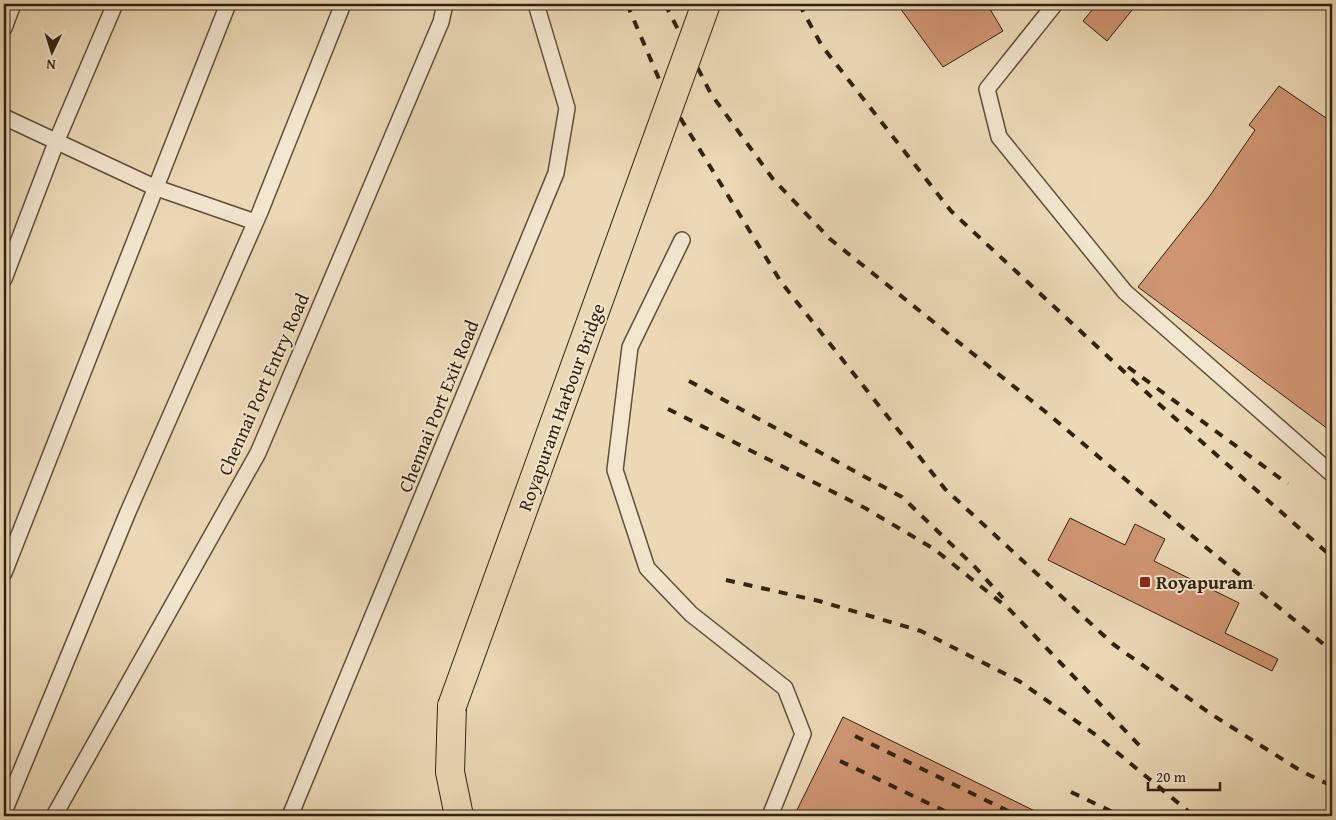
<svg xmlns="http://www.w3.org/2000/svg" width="1336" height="820" font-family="'Gentium Book Plus',serif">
<rect width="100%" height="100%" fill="#ebd9b5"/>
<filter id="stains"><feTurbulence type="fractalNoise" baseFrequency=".004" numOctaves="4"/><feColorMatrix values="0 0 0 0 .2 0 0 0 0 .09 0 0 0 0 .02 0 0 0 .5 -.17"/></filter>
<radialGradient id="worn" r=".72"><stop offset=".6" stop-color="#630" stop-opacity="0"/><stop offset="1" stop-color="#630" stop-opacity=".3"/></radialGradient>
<!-- building -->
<g fill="#d09672" stroke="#30220f">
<path d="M 897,4 L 987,4 L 1003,31 L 943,67 Z"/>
<path d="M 1097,4 L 1137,4 L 1107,41 L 1083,21 Z"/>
<path d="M 1279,86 L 1332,122 L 1332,432 L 1138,287 L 1209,197 L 1255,130 L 1249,125 Z"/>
<path d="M 1070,518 L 1125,545 L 1135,524 L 1165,539 L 1154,561 L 1239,603 L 1225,633 L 1278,659 L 1272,671 L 1048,560 Z"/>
<path d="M 843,717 L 1043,815 L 799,816 L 795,814 Z"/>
</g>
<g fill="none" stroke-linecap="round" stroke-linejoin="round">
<!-- service casing -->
<g stroke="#5f5038" stroke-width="18">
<g id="service">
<path d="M 1055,4 L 987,89 L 999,137 L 1125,292 L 1332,474"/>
<path d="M 4,28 L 13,4"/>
<path d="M 4,117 L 154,187 L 255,222"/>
<path d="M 682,240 L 630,347 L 615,470 L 647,568 L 691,614 L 785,688 L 803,734 L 770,816"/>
<path d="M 4,279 L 57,140 L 115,4"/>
<path d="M 4,573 L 228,4"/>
<path d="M 4,812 L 128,512 L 260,212 L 343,4"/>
<path d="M 54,816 L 258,453 L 441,22 L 445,4"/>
<path d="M 290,816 L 556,173 L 567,108 L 536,4"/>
</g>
</g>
<!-- primary casing -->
<g stroke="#30220f" stroke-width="30">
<path id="primary" d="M 452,706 L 450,772 L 459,816"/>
</g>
<!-- service -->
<use href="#service" stroke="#f2e6cf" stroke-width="15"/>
<!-- primary -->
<use href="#primary" stroke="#ebd9b5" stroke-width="28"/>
<!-- rail -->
<g stroke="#30220f" stroke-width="4" stroke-dasharray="9 9" stroke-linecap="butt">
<path d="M 627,4 L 665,93 L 781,282 L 945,489 L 1113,644 L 1211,714 L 1301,771 L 1332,786"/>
<path d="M 665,4 L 711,94 L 773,179 L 830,239 L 1047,413 L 1185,530 L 1332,651"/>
<path d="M 799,4 L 822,46 L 951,211 L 1159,404 L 1332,557"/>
<path d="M 1128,367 L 1288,484"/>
<path d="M 689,381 L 902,497 L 975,567 L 1003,598"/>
<path d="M 668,409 L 865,508 L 934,549 L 1008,608 L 1140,746"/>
<path d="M 726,580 L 819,601 L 921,631 L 1019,681 L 1096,735 L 1194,816"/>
<path d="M 855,736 L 1018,816"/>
<path d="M 840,761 L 955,816"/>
<path d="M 1071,792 L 1121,816"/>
</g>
<!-- primary-bridge casing -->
<g stroke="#30220f" stroke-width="30" stroke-linecap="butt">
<path id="primary-bridge" d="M 452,706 L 706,4"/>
</g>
<!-- primary-bridge -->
<use href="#primary-bridge" stroke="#ebd9b5" stroke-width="28"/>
</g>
<!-- markers -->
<rect fill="#8f2418" stroke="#f2e6cf" stroke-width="2" x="1139" y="576" width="12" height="12" rx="2.5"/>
<g text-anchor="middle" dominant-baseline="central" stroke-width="4" stroke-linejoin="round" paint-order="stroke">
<!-- street labels -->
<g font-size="19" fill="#30220f" stroke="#f2e6cf">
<text transform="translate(263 384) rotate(-66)">Chennai Port Entry Road</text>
<text transform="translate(438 406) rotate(-68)">Chennai Port Exit Road</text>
<text transform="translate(561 407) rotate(-70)">Royapuram Harbour Bridge</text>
</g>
<!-- poi labels -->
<g font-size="19" font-weight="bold" fill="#30220f" stroke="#f2e6cf" text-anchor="start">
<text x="1156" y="582">Royapuram</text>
</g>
</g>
<!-- margin -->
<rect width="1336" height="820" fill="none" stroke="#ebd9b5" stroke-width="20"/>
<rect x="5" y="5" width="1326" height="810" fill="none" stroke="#30220f" stroke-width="2.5"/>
<rect x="10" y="10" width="1316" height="800" fill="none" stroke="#30220f"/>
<!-- north arrow -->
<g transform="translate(52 52) rotate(184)" stroke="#f2e6cf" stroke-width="4" paint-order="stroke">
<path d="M0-4L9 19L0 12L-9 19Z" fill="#30220f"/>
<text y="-8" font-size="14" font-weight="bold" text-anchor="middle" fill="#30220f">N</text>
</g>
<!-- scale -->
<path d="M1148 782v8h72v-8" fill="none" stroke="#30220f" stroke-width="2.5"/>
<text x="1156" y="782" font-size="15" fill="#30220f" stroke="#f2e6cf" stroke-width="4" paint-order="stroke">20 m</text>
<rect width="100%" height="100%" filter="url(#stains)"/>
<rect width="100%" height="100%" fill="url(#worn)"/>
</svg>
